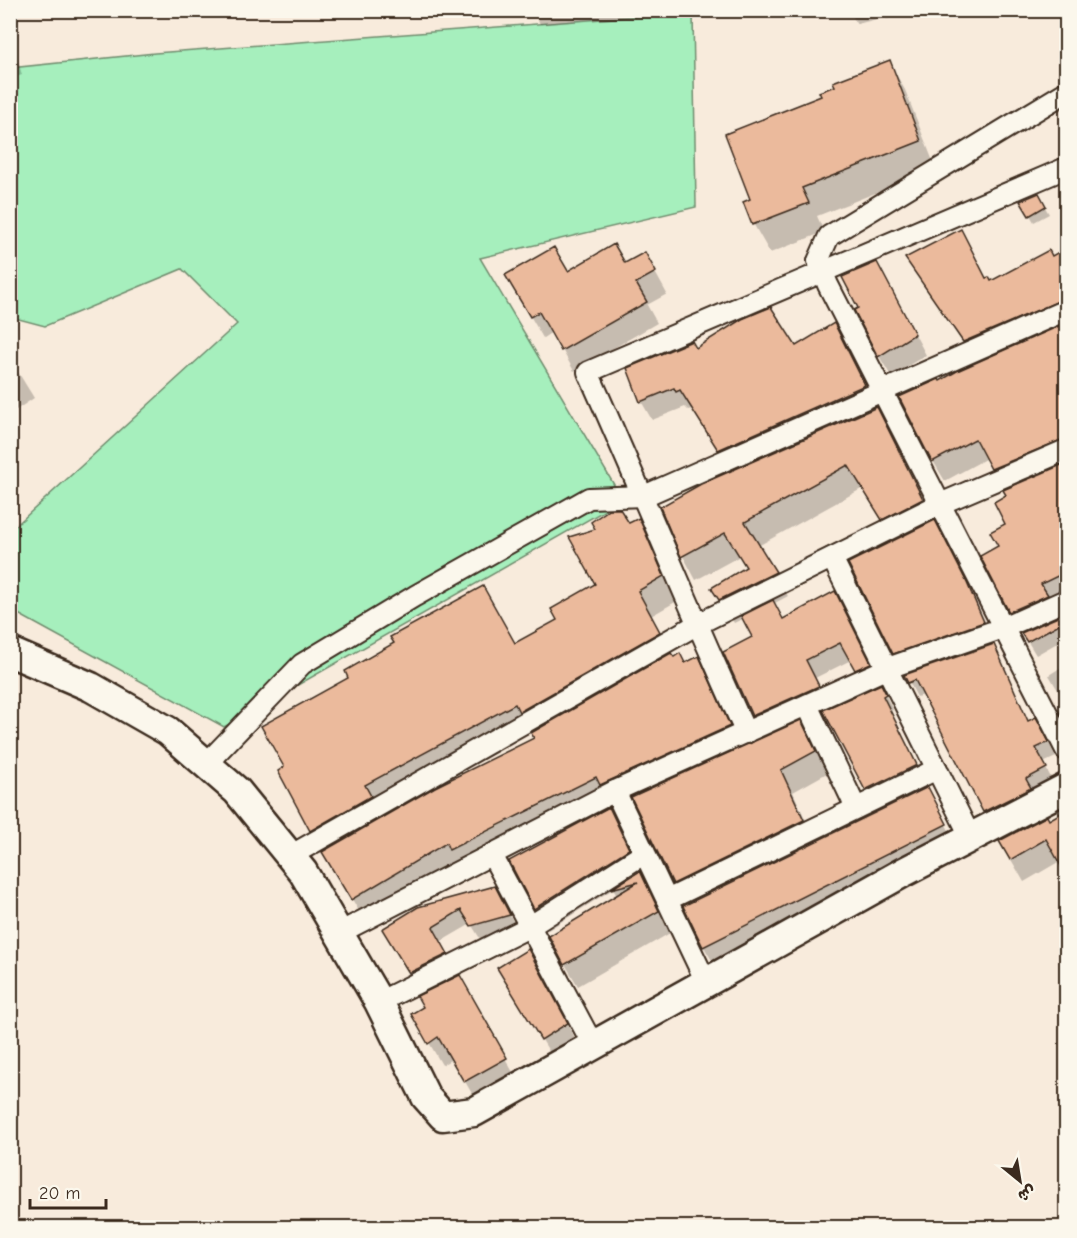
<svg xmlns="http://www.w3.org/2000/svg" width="1077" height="1238" font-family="'Comic Neue','Playpen Sans Arabic',sans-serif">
<rect width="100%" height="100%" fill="#f8ebdc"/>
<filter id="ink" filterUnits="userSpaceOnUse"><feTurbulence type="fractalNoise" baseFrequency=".0167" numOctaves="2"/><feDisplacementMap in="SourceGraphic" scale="12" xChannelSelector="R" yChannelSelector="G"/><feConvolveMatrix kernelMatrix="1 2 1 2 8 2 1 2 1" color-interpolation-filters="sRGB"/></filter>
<g filter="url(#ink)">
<!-- green -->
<path fill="#a6efbd" stroke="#708c6e" stroke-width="1.5" d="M 693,12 L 696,207 L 480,258 L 623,500 L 224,727 L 11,610 L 11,530 L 237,324 L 182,269 L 45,326 L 11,317 L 10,68 L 155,53 Z"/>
<!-- shadow -->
<g fill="#0003" fill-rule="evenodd">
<path d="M 533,10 L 627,10 L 628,16 L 540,24 Z"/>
<path d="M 849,10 L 909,10 L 887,19 L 885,17 L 857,24 Z"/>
<path d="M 10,32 L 22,75 L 10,79 Z"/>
<path d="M 889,62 L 905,90 L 936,169 L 817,216 L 824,232 L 770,253 L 754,225 L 745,203 L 752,200 Z"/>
<path d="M 1038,195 L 1049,214 L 1034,222 L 1022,201 Z"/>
<path d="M 1066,250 L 1066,537 L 1054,544 L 1066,569 L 1066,604 L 1018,625 L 982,556 L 1000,546 L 1007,524 L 1008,496 L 1006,491 L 987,458 L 945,481 L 933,461 L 940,383 L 977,364 L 919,278 L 986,280 L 991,283 Z"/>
<path d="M 645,254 L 667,294 L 647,305 L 657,323 L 574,371 L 552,332 L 543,338 L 507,276 L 567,273 L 624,265 Z"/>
<path d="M 877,263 L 926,355 L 891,376 L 879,356 L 860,309 Z"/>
<path d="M 844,344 L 867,389 L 730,469 L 692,409 L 688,410 L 685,407 L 652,420 L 641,401 L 696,350 L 795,348 Z"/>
<path d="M 10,359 L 34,398 L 10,414 Z"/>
<path d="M 876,408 L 977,603 L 993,640 L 905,671 L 894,653 L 896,541 L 863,488 L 758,546 L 788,596 L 773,604 L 783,621 L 845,611 L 880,681 L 866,687 L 851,660 L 815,678 L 828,705 L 763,734 L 753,716 L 725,653 L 754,637 L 744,618 L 734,623 L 714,589 L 747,568 L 740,556 L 696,580 L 683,556 Z"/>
<path d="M 638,520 L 652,545 L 677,601 L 651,616 L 674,658 L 685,665 L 698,658 L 713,684 L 742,749 L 800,722 L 813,744 L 827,773 L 793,792 L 816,843 L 938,810 L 958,847 L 717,969 L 704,947 L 685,906 L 687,905 L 674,883 L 635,802 L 617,810 L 612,803 L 367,925 L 312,830 L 515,645 L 559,621 L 597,584 L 629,525 ZM 530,728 L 537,739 L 382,819 L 378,810 Z"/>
<path d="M 1066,615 L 1066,638 L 1036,655 L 1023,634 Z"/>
<path d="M 993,646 L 1002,661 L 1029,722 L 1044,734 L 1056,757 L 1043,763 L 1054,783 L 993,826 L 924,695 L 917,697 L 906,676 Z"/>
<path d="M 1066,664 L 1066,704 L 1049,675 Z"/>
<path d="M 881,686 L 893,710 L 890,711 L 924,781 L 875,805 L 825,711 Z"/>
<path d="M 1066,706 L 1066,721 L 1060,709 Z"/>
<path d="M 609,809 L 622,832 L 641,872 L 639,873 L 670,933 L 578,986 L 565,964 L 617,896 L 613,889 L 548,930 L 511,862 Z"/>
<path d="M 1066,812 L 1066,872 L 1060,861 L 1024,882 L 1001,842 L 1049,822 Z"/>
<path d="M 503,903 L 518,930 L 481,940 L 471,924 L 440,942 L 455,969 L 419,988 L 392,945 L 419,908 Z"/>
<path d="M 541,973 L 579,1046 L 555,1061 L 512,991 Z"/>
<path d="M 459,977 L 518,1081 L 478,1104 L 452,1059 L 442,1065 L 413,1015 L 425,1008 Z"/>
</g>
<!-- building -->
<g fill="#ebba9c" stroke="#3b2a1e" stroke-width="1.5">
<path d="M 890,60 L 921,141 L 802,188 L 809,203 L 752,225 L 743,202 L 750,199 L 725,134 L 821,96 L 819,92 L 835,86 L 833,82 Z"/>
<path d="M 1039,193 L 1046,206 L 1029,216 L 1020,201 Z"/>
<path d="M 961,229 L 986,278 L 989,277 L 991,281 L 1049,250 L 1052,256 L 1066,248 L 1066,298 L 963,342 L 905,258 Z"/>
<path d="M 614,244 L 625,263 L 645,252 L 656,272 L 636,283 L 647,302 L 561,351 L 539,312 L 530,317 L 505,275 L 554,247 L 568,271 Z"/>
<path d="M 877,262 L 915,334 L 878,357 L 854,310 L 858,308 L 842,277 Z"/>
<path d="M 771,307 L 796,346 L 834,323 L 865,385 L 718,450 L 680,390 L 676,392 L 674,388 L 640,402 L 627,368 L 692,341 L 696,348 L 742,319 Z"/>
<path d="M 1066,323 L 1066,438 L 991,469 L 975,439 L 932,462 L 899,397 L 939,379 L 940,381 L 957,371 Z"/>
<path d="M 877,407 L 923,499 L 882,520 L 848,465 L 745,522 L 776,572 L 719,600 L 711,588 L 746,567 L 725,533 L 681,557 L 660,507 L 701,484 Z"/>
<path d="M 1066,463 L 1066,572 L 1041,584 L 1048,595 L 1009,612 L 980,556 L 998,546 L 990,532 L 1005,524 L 994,502 L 1006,495 L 1003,490 Z"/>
<path d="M 610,509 L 620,509 L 629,523 L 639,518 L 664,576 L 638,591 L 660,632 L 519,712 L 515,704 L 365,785 L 371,796 L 310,831 L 278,771 L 284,767 L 261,726 L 348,678 L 345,671 L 394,643 L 390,637 L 483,586 L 515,643 L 557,620 L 551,609 L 595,584 L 569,537 L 595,529 L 591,522 Z"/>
<path d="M 935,520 L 967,583 L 984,622 L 893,654 L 848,563 Z"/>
<path d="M 835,591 L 871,663 L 855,670 L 840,643 L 806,660 L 819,686 L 752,716 L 723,652 L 752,637 L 741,616 L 773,600 L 783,619 Z"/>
<path d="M 1060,616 L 1063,622 L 1027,642 L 1021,633 Z"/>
<path d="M 994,644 L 1028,721 L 1036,717 L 1049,742 L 1036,748 L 1047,768 L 1026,779 L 1031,788 L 983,812 L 915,680 L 908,683 L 904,675 Z"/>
<path d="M 671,653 L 674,657 L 680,653 L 685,663 L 699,656 L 730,726 L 600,785 L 596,777 L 449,850 L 446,843 L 351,900 L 322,852 L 435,787 L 534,738 L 531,733 Z"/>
<path d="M 881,684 L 886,694 L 883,696 L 917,765 L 865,790 L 823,710 Z"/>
<path d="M 801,720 L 816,751 L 781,770 L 804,820 L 673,884 L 631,797 Z"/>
<path d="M 928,787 L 947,824 L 703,947 L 683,906 Z"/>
<path d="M 609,807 L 629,849 L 534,909 L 509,861 Z"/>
<path d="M 1066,810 L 1066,875 L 1046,839 L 1010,860 L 999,841 L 1047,816 L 1049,820 Z"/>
<path d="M 640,871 L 659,911 L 564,965 L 549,936 L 638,882 L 611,889 Z"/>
<path d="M 495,886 L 510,915 L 471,926 L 461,910 L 433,927 L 448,954 L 409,973 L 382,929 L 418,907 Z"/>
<path d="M 528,949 L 568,1023 L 541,1040 L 497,968 Z"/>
<path d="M 460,975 L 507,1058 L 464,1082 L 438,1037 L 428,1044 L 411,1014 L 423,1007 L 417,996 Z"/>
</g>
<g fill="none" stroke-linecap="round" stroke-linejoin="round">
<!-- street casing -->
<g stroke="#3b2a1e" stroke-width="24">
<g id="street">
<path d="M 1066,92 L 829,236 L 818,261 L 828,285 L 1066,750"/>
<path d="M 832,558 L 971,838"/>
<path d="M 807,705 L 856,808"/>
<path d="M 746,733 C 691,613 642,492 588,372 L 1066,168"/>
<path d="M 206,764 L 302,664 L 415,596 L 589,498 L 644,496 L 1066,310"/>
<path d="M 615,791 L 706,982"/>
<path d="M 492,855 L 593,1045"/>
<path d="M 290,856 L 696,625 L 940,504 L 1066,450"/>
<path d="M 667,900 L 937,769"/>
<path d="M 339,933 L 615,791 L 888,668 L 1003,628 L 1066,600"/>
<path d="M 379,1002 L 529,927 L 645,853"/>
</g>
</g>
<!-- secondary casing -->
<g stroke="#3b2a1e" stroke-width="33">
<path id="secondary" d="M 10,652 L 91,687 L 168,731 L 237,791 L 303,872 L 379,1002 L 426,1097 L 443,1116 L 474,1112 L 904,872 L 1066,788"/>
</g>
<!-- street -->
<use href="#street" stroke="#fbf7ec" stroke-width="20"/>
<!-- secondary -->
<use href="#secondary" stroke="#fbf7ec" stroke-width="28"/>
</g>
</g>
<!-- margin -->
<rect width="1077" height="1238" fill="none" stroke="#fbf7ec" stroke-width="36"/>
<rect x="18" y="18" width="1041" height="1202" fill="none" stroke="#3b2a1e" stroke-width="2" filter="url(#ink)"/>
<!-- north arrow -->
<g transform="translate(1020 1181) rotate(150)" stroke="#fbf7ec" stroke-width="4.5" paint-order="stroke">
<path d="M0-4.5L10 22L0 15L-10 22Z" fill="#3b2a1e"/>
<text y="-9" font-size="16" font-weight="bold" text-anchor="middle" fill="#3b2a1e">ش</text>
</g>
<!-- scale -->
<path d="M30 1199v9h76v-9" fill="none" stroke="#3b2a1e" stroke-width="3"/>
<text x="39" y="1199" font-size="18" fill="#3b2a1e" stroke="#fbf7ec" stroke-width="4.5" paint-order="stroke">20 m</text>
</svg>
